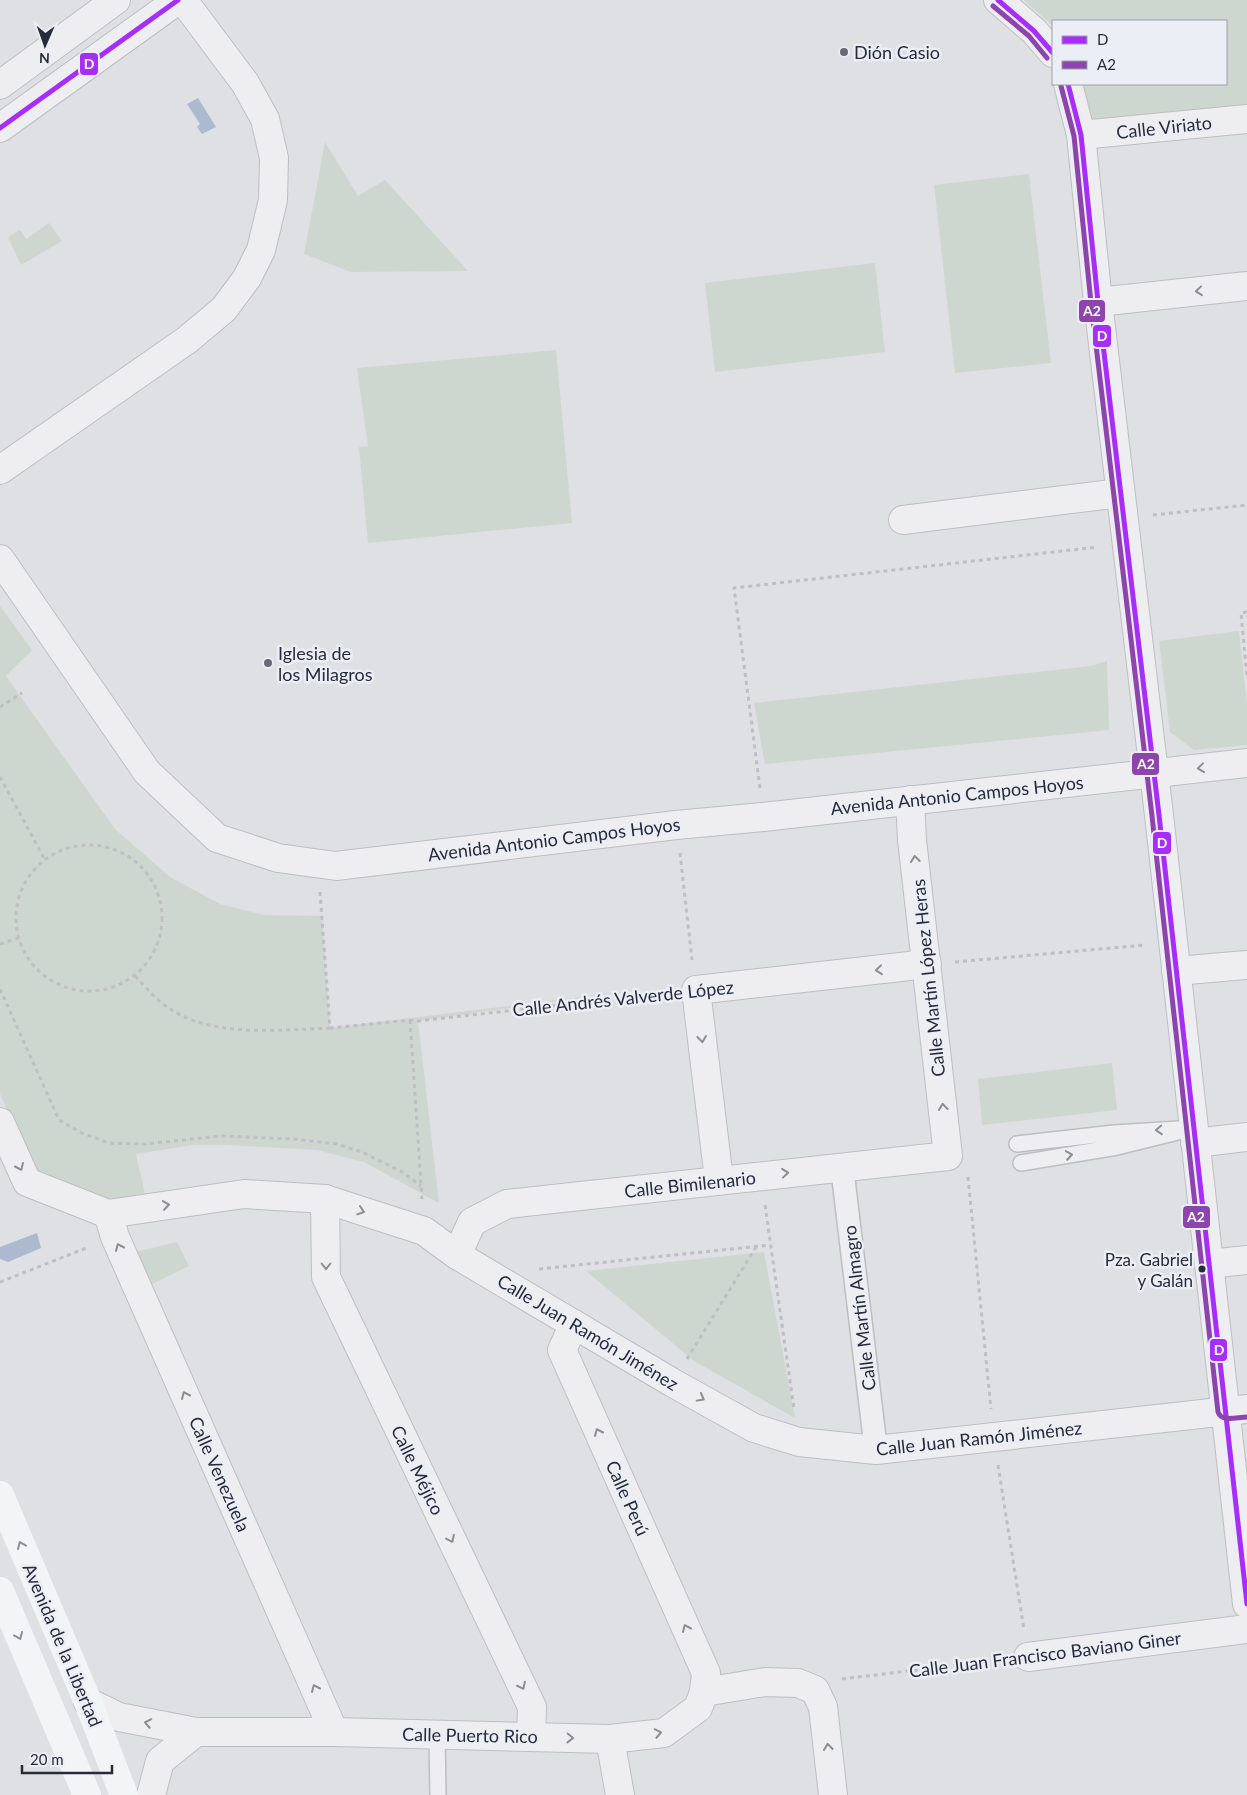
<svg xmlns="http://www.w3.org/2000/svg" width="1247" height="1795" font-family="Lato,sans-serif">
<rect width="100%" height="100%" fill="#dee0e4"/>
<!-- green -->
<g fill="#ced7cf">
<path d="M 1024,0 L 1247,0 L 1247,113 L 1086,128 L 1081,84 L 1226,84 L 1226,21 L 1053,21 L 1053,26 Z"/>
<path d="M 325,142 L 358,196 L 385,180 L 468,271 L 351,272 L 304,254 Z"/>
<path d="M 1029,174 L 1051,363 L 955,373 L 934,185 Z"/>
<path d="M 49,223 L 62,241 L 21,265 L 8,237 L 20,230 L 26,239 Z"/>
<path d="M 875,263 L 885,352 L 715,372 L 705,283 Z"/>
<path d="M 556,350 L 572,523 L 368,543 L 359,447 L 368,446 L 357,368 Z"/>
<path d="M 0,606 L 32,650 L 6,676 L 115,829 L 170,877 L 220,904 L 264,915 L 322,916 L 330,1028 L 636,990 L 418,1021 L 439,1203 L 364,1162 L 317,1150 L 227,1145 L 193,1145 L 136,1154 L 145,1194 L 126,1197 L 103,1199 L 54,1181 L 34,1169 L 0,1094 Z"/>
<path d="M 1239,631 L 1247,705 L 1247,745 L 1194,750 L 1170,732 L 1159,641 Z"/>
<path d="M 1107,661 L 1109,730 L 765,764 L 754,703 L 1091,666 Z"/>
<path d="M 1112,1063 L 1117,1110 L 982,1125 L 978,1079 Z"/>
<path d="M 177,1242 L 189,1266 L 148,1286 L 135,1252 Z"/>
<path d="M 764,1252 L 795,1418 L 694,1361 L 586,1271 Z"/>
</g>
<!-- water -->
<g fill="#acb9cf">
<path d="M 198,98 L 216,127 L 202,134 L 197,127 L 200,124 L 187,104 Z"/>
<path d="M 37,1233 L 41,1248 L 8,1262 L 0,1259 L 0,1247 Z"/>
</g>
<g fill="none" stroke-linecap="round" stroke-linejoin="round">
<!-- service casing -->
<g stroke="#bdbec2" stroke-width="18">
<g id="service">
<path d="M 1017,1144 L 1114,1133 L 1194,1128 L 1117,1147 L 1021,1163"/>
<path d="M 437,1735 L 438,1795"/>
</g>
</g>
<!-- pedestrian casing -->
<g stroke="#bdbec2" stroke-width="25">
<path id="pedestrian" d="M 842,1167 L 876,1450"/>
</g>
<!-- minor casing -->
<g stroke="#bdbec2" stroke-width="30">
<g id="minor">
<path d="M 998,0 L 1034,31 L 1053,53"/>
<path d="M 1068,84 L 1081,135 L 1098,302 L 1159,815 L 1247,1604"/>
<path d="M 0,85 L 116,0"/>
<path d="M 0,128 L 178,0"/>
<path d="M 1081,135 L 1247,119"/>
<path d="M 1098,302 L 1247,286"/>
<path d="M 0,470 L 187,340 L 224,309 L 247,278 L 261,250 L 273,200 L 274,158 L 265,119 L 245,83 L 183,0"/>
<path d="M 903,520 L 1120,493"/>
<path d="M 0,559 L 147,772 L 217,838 L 278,858 L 336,866 L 676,825 L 763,817 L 1247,763"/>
<path d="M 1176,971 L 1247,965"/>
<path d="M 0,1122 L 27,1182 L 108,1214 L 244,1194 L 325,1199 L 424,1231 L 457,1255 L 673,1383 L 754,1428 L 799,1442 L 876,1450 L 1247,1409"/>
<path d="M 1195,1143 L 1247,1137"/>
<path d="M 719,1180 L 696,990 L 927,964"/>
<path d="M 325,1199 L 326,1277 L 532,1707 L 531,1737"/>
<path d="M 108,1214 L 115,1237 L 334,1732"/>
<path d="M 457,1255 L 472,1222 L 507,1204 L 948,1156 L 912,840 L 910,800"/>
<path d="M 1209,1264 L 1247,1260"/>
<path d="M 1028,1657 L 1247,1629"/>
<path d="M 704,1692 L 765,1682 L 798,1683 L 815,1690 L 823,1707 L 833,1795"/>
<path d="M 88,1702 L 119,1717 L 196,1732 L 334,1732 L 610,1739 L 664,1733 L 698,1708 L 704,1692 L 706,1673 L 562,1350 L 574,1324"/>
<path d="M 610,1739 L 620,1795"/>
<path d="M 151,1795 L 160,1761 L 196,1732"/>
</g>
</g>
<!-- path -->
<g stroke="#bebec4" stroke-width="3" stroke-dasharray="4 4" stroke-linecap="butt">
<path d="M 1153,515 L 1247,505"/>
<path d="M 1247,612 L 1241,613 L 1247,677"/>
<path d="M 0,707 L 22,693"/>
<path d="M 0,777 L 44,858"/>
<path d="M 760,788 L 734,588 L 1098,547"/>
<circle cx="89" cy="918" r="73"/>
<path d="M 680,853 L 692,960"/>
<path d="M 320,892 L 330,1028 L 410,1020 L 418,1021 L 667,993"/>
<path d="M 0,944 L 18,938"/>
<path d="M 955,962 L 1145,945"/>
<path d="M 135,976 C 144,985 153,996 162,1003 C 206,1039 277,1030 330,1028"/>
<path d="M 0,989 L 59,1120 L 82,1133 L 109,1143 L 145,1144 L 221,1136 L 293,1139 L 337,1144 L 362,1152 L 402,1172 L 421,1186"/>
<path d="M 410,1020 L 422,1199"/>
<path d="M 968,1177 L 991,1409"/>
<path d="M 765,1205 L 794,1409"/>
<path d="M 539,1269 L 770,1245"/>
<path d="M 0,1282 L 89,1247"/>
<path d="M 687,1359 L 756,1247"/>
<path d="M 998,1465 L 1024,1630"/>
<path d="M 842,1679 L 1000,1660"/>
</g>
<!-- service -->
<use href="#service" stroke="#eeeef1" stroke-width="15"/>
<!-- pedestrian -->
<use href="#pedestrian" stroke="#eeeef1" stroke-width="22"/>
<!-- minor -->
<use href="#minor" stroke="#eeeef1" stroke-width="28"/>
<!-- secondary -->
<g stroke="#f2f4f5" stroke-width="28">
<path d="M 0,1495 L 88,1702 L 124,1795"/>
<path d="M 0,1591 L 87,1795"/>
</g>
<!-- bus-1 casing -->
<g stroke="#ebeef4" stroke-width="9">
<g id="bus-1">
<path d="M 998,0 L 1034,31 L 1053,53"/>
<path d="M 1068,84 L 1081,135 L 1098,302 L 1159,815 L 1247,1604"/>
<path d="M 0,128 L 178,0"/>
</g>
</g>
<!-- bus-2 casing -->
<g stroke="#ebeef4" stroke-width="9">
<g id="bus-2">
<path d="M 993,6 L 1029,36 L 1047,58"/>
<path d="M 1061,86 L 1074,136 L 1091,303 L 1152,816 L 1218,1412 C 1222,1423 1237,1417 1247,1417"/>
</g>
</g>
<!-- bus-1 -->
<use href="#bus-1" stroke="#a82dfb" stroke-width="5"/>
<!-- bus-2 -->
<use href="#bus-2" stroke="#8e44ad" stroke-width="5"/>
</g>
<!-- one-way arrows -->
<defs><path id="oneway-chevron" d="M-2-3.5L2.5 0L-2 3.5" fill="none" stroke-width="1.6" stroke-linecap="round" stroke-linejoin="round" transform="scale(1.25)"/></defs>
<g stroke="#8a8d96">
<use href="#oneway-chevron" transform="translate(1199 291) rotate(174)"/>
<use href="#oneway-chevron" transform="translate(1201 768) rotate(173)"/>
<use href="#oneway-chevron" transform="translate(915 859) rotate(-97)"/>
<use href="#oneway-chevron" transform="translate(879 970) rotate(174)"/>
<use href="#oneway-chevron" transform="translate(702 1039) rotate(83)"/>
<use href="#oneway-chevron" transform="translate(943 1107) rotate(-96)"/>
<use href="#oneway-chevron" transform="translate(1159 1130) rotate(176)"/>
<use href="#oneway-chevron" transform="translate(1069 1155) rotate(-9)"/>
<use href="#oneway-chevron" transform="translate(20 1167) rotate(66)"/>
<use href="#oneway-chevron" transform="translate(785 1173) rotate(-6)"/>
<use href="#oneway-chevron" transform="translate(166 1205) rotate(-8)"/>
<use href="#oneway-chevron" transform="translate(361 1211) rotate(18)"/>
<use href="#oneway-chevron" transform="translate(119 1247) rotate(-114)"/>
<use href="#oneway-chevron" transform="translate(326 1266) rotate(90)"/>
<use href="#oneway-chevron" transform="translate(185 1395) rotate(-114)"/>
<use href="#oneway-chevron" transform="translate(701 1398) rotate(29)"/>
<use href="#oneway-chevron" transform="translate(598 1432) rotate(-114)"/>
<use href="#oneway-chevron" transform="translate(451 1539) rotate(64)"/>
<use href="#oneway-chevron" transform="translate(686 1628) rotate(-114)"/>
<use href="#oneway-chevron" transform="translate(522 1686) rotate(64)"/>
<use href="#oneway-chevron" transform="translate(315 1688) rotate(-114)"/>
<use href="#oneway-chevron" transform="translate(148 1723) rotate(-169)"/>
<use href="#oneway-chevron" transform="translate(658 1733) rotate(-11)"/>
<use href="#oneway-chevron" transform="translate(570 1738) rotate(1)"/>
<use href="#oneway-chevron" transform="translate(828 1747) rotate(-96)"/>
</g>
<g stroke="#8c9098">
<use href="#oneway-chevron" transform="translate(21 1545) rotate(-113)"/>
<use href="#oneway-chevron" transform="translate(19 1636) rotate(67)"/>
</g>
<!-- markers -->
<g fill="#666b77" stroke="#ebeef4" stroke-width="2">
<circle cx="844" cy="52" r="5"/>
<circle cx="268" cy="663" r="5"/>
</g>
<circle fill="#262c3c" stroke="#ebeef4" stroke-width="2" cx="1202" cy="1269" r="4.5"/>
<g text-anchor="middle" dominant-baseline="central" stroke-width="5" stroke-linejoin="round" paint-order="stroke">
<!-- bus labels -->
<g font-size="17" fill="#262c3c" stroke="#ebeef4" text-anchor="end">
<text x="1193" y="1259">Pza. Gabriel<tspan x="1193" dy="21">y Galán</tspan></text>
</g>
<!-- poi labels -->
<g font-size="18" fill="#262c3c" stroke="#ebeef4" text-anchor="start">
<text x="854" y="52">Dión Casio</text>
<text x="278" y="653">Iglesia de<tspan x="278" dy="21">los Milagros</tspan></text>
</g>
<!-- street labels -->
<g font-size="18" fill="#262c3c" stroke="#ebeef4">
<text transform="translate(1164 127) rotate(-6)">Calle Viriato</text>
<text transform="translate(957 795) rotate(-6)">Avenida Antonio Campos Hoyos</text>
<text transform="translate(554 839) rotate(-7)">Avenida Antonio Campos Hoyos</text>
<text transform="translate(928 978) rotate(-96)">Calle Martín López Heras</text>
<text transform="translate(623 998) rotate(-6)">Calle Andrés Valverde López</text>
<text transform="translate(690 1184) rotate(-6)">Calle Bimilenario</text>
<text transform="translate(859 1308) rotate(-97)">Calle Martín Almagro</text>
<text transform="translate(588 1332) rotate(31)">Calle Juan Ramón Jiménez</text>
<text transform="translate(979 1438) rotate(-6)">Calle Juan Ramón Jiménez</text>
<text transform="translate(418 1470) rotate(64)">Calle Méjico</text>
<text transform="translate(220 1474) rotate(66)">Calle Venezuela</text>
<text transform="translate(628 1498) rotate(66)">Calle Perú</text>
<text transform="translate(63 1645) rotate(67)">Avenida de la Libertad</text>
<text transform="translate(1045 1654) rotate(-7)">Calle Juan Francisco Baviano Giner</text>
<text transform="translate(470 1735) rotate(1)">Calle Puerto Rico</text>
</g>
</g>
<g stroke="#ebeef4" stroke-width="2">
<rect x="79" y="52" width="20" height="24" rx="5" fill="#a82dfb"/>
<rect x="1078" y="299" width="28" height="24" rx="5" fill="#8e44ad"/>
<rect x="1092" y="324" width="20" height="24" rx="5" fill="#a82dfb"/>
<rect x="1131" y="752" width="29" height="24" rx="5" fill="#8e44ad"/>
<rect x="1152" y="831" width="20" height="24" rx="5" fill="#a82dfb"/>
<rect x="1182" y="1205" width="29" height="24" rx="5" fill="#8e44ad"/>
<rect x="1209" y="1338" width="19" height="24" rx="5" fill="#a82dfb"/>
</g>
<g font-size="14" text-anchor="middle" font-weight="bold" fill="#fff">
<text x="89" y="69">D</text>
<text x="1092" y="316">A2</text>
<text x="1102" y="341">D</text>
<text x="1146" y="769">A2</text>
<text x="1162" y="848">D</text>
<text x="1196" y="1222">A2</text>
<text x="1219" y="1355">D</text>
</g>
<!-- legend -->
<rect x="1052" y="20" width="175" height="65" fill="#ebeef4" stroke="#9ca0aa"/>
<rect x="1062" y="36" width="25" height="8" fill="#a82dfb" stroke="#9ca0aa"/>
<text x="1097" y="45" font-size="15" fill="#262c3c">D</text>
<rect x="1062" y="61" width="25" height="8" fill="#8e44ad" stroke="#9ca0aa"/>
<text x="1097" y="70" font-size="15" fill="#262c3c">A2</text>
<!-- north arrow -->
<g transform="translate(45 45) rotate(182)" stroke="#ebeef4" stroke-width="4" paint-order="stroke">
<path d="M0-4L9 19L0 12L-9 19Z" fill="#262c3c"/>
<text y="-8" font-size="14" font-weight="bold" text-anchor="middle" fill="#262c3c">N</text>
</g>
<!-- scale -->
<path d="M22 1765v8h90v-8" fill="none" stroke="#262c3c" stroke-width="2.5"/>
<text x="30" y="1765" font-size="15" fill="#262c3c" stroke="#ebeef4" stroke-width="4" paint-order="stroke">20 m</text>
</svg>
